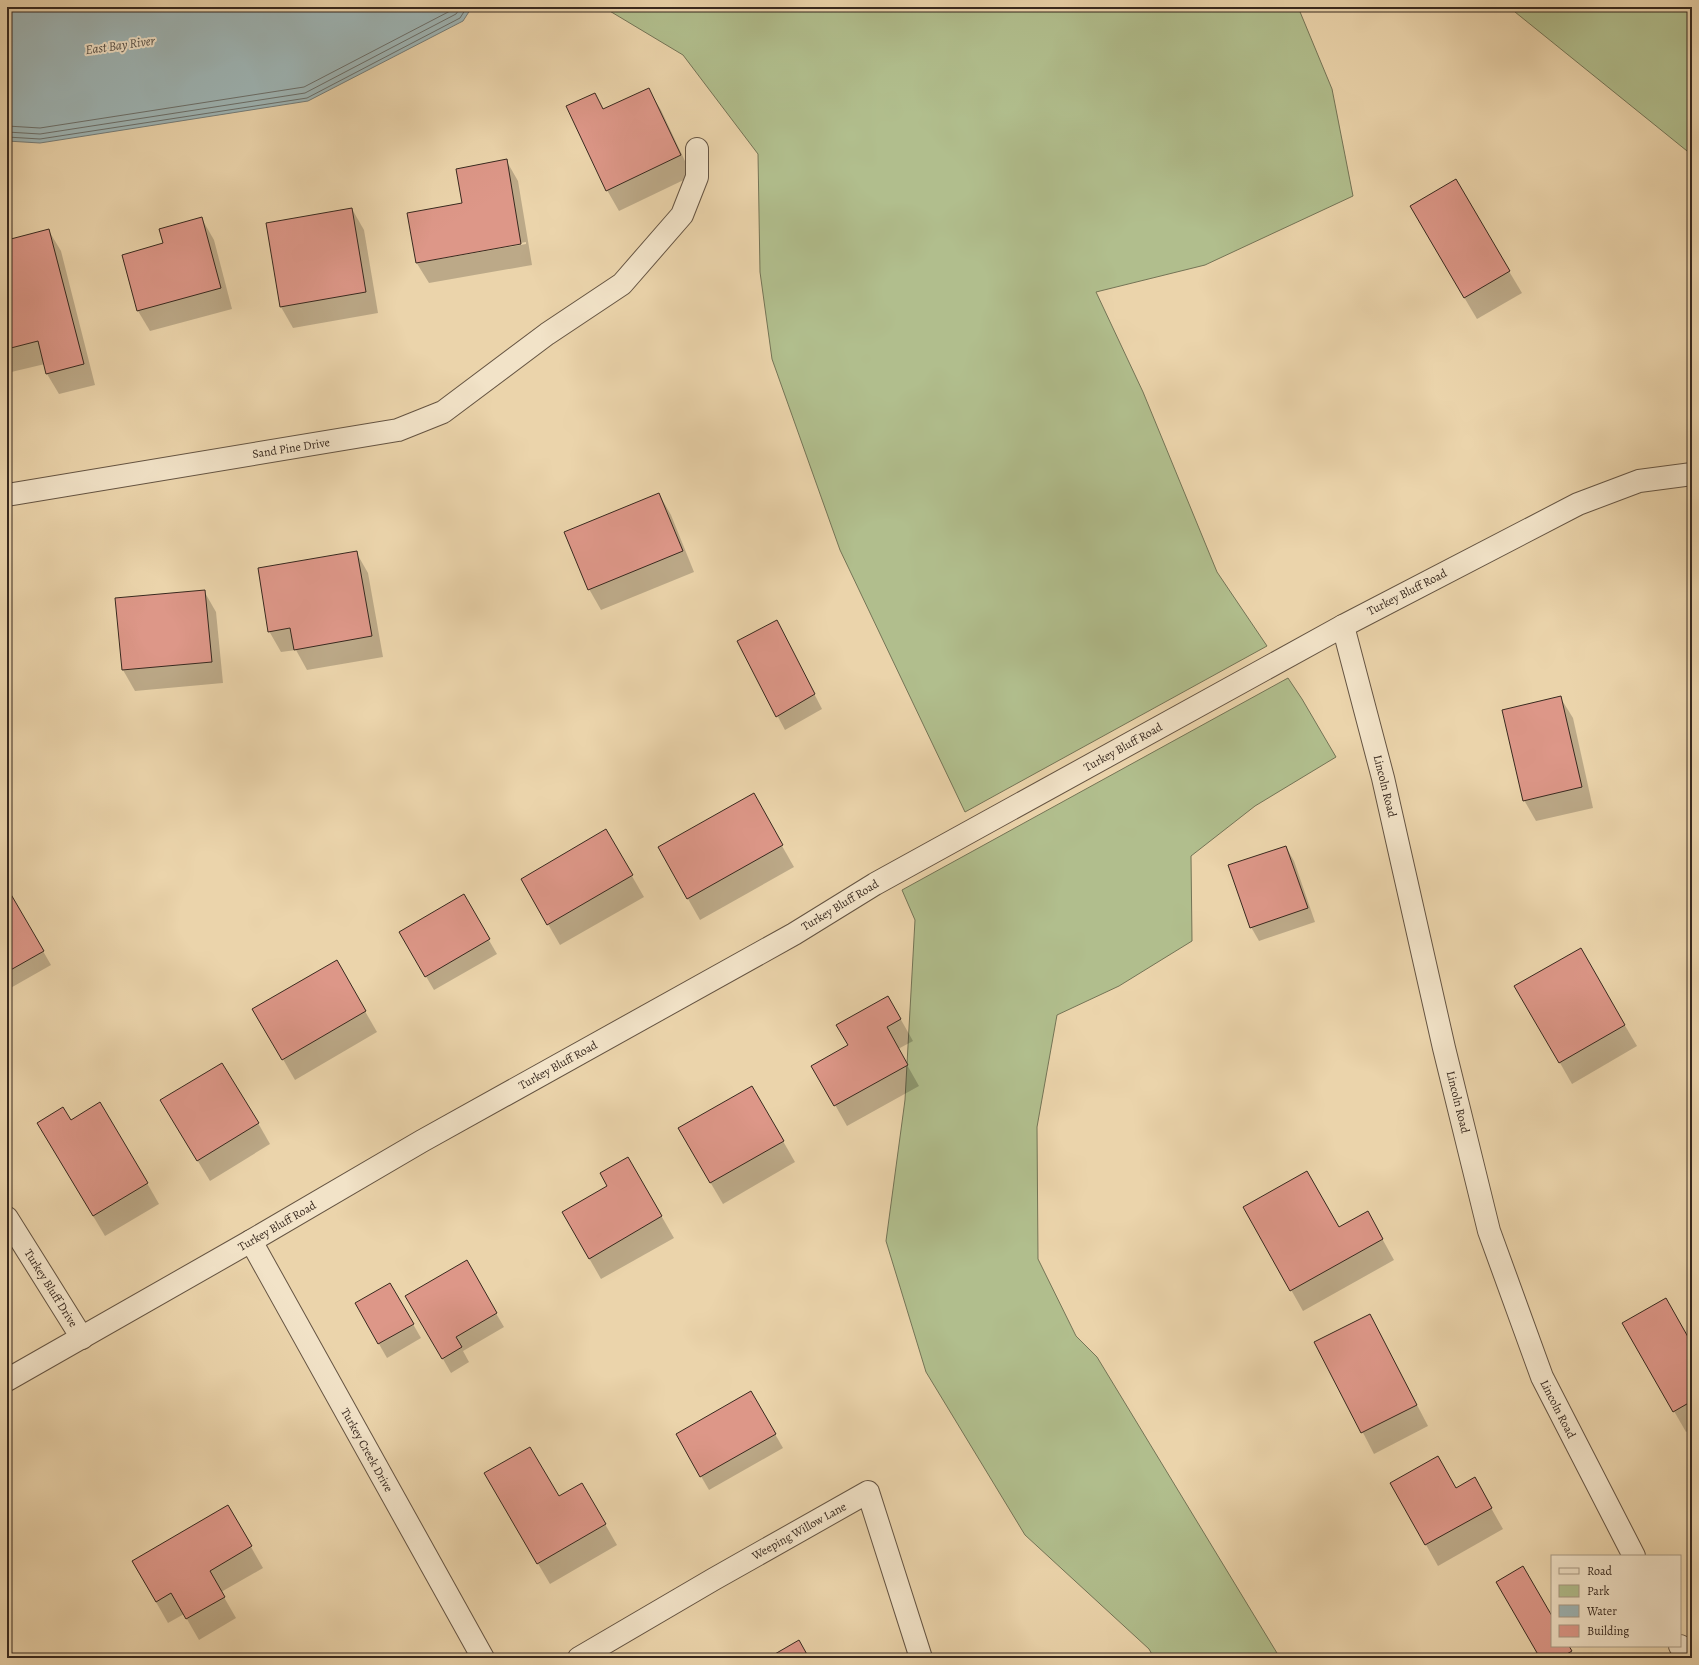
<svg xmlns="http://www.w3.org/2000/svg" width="1699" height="1665" font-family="Alegreya,serif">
<rect width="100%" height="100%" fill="#ebd4ab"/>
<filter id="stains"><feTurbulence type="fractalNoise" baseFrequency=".005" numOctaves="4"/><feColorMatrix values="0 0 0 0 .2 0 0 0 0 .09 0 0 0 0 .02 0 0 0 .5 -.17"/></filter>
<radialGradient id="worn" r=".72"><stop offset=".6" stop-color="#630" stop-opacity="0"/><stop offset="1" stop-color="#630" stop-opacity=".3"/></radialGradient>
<!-- green -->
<g fill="#b1be8d" stroke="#747456">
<path d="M 603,7 L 1298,7 L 1332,89 L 1353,196 L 1205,265 L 1096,292 L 1143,392 L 1217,572 L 1267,646 L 965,812 L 840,550 L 772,359 L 760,272 L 758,154 L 683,55 Z"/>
<path d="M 1513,7 L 1692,7 L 1692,155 L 1515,12 Z"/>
<path d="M 1288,678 L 1302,699 L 1336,757 L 1255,806 L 1191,856 L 1192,941 L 1119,986 L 1057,1015 L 1037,1127 L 1038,1259 L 1076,1336 L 1097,1357 L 1280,1658 L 1154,1658 L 1149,1649 L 1025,1535 L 926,1372 L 886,1241 L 905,1100 L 915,920 L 902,890 Z"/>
</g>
<!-- water -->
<path fill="#9eb5b5" stroke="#757d79" d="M 7,7 L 472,7 L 463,21 L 308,101 L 40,143 L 7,141 Z"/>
<!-- shadow -->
<g fill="#0003" fill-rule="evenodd">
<path d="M 648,89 L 661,110 L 692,176 L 619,211 L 607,190 L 594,94 L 604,110 Z"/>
<path d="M 506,160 L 518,181 L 532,265 L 429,283 L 416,262 L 463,204 ZM 526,242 L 526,244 L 423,262 L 423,260 Z"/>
<path d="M 1455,181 L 1522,293 L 1477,319 L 1423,228 Z"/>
<path d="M 352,209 L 364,230 L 378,313 L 293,328 L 281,307 Z"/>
<path d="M 202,219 L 214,240 L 232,309 L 150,331 L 138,311 L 165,244 Z"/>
<path d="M 49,231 L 61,251 L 95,385 L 59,394 L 47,374 L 45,364 L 7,373 L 7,241 Z"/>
<path d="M 659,494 L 671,515 L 694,572 L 601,610 L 589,589 Z"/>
<path d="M 356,552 L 368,573 L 383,657 L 307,670 L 296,650 L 281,652 L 269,631 Z"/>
<path d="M 204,591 L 216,612 L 223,683 L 135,691 L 123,670 L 116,599 Z"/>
<path d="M 784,635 L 822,709 L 785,730 L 738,642 Z"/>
<path d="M 1560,697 L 1573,718 L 1593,808 L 1536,821 L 1524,800 Z"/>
<path d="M 753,795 L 794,867 L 700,920 L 659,848 Z"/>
<path d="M 606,831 L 644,897 L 560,945 L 522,879 Z"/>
<path d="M 1286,847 L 1294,861 L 1315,922 L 1259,941 L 1251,927 Z"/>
<path d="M 9,892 L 51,965 L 7,990 L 7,893 Z"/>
<path d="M 463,896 L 497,954 L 434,990 L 400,932 Z"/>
<path d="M 1580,949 L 1637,1046 L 1572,1084 L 1516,986 Z"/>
<path d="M 336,961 L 377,1032 L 295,1080 L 254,1009 Z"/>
<path d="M 900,1018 L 913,1041 L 898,1049 L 919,1086 L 847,1126 L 813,1066 Z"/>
<path d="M 752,1087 L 795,1162 L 723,1204 L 679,1129 Z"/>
<path d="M 71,1121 L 147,1183 L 159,1204 L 105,1236 L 50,1144 Z"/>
<path d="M 174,1122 L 258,1123 L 270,1144 L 210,1181 Z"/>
<path d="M 628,1158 L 674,1238 L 601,1279 L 563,1213 L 609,1186 Z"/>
<path d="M 1245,1208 L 1338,1229 L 1379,1233 L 1394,1260 L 1303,1311 Z"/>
<path d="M 466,1262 L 504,1327 L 463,1351 L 469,1362 L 451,1373 L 407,1296 Z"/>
<path d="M 390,1284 L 421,1338 L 387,1358 L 356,1304 Z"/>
<path d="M 1370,1315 L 1428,1426 L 1374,1454 L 1316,1342 Z"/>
<path d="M 1624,1324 L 1692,1346 L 1692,1428 L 1686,1432 Z"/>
<path d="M 751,1392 L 783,1448 L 709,1490 L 677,1435 Z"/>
<path d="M 485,1474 L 559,1497 L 582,1484 L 617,1545 L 550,1584 Z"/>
<path d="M 1474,1478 L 1503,1529 L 1438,1566 L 1391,1483 L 1456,1489 Z"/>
<path d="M 228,1507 L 263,1568 L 221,1592 L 236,1618 L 199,1640 L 184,1614 L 168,1623 L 133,1562 Z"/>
<path d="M 1552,1618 L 1552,1646 L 1568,1646 L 1575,1658 L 1541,1658 Z"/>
</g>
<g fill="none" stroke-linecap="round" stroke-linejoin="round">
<!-- shore -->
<g stroke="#6b6f6a" stroke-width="1">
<path d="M 7,126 L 40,128 L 304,87 L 452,10 L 454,7"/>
<path d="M 7,132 L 40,134 L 305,93 L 456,14 L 461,7"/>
<path d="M 7,137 L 40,139 L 307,98 L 460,18 L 467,7"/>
</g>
</g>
<!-- building -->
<g fill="#dd9788" stroke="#38291f">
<path d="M 649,88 L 681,155 L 606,191 L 566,106 L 595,93 L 603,109 Z"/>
<path d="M 507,159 L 521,244 L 416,263 L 407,213 L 462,203 L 456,169 Z"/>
<path d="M 1456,179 L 1510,271 L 1464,298 L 1410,206 Z"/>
<path d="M 352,208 L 366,292 L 280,307 L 266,223 Z"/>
<path d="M 202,217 L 221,288 L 137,311 L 122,255 L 163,243 L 159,229 Z"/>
<path d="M 49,229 L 84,364 L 46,374 L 38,341 L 7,349 L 7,240 Z"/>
<path d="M 659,493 L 683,551 L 588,590 L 564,532 Z"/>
<path d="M 357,551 L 372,636 L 294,650 L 290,628 L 268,632 L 258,568 Z"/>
<path d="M 205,590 L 212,662 L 122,670 L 115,598 Z"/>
<path d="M 777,620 L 815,694 L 776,717 L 737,641 Z"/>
<path d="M 1561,696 L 1582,787 L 1523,801 L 1502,710 Z"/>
<path d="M 754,793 L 783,845 L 687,899 L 658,847 Z"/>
<path d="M 606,829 L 633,875 L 547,925 L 521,879 Z"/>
<path d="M 1286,846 L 1308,908 L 1250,928 L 1228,865 Z"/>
<path d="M 9,891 L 44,951 L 7,972 L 7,892 Z"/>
<path d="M 464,894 L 490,939 L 425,977 L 399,932 Z"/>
<path d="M 1581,948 L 1625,1025 L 1559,1063 L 1514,986 Z"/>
<path d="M 337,960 L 366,1011 L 282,1060 L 252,1009 Z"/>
<path d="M 888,996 L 901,1019 L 887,1027 L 908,1065 L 834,1106 L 811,1066 L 848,1045 L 836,1025 Z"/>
<path d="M 222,1063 L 259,1123 L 197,1161 L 160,1100 Z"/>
<path d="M 752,1086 L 784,1141 L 710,1183 L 678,1128 Z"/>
<path d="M 100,1102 L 148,1183 L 93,1216 L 37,1123 L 63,1107 L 71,1120 Z"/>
<path d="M 628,1157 L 662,1216 L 589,1259 L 562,1212 L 607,1186 L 600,1173 Z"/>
<path d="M 1307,1171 L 1339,1227 L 1368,1211 L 1383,1239 L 1290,1291 L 1243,1207 Z"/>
<path d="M 467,1260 L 497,1313 L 456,1337 L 462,1347 L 442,1359 L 405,1296 Z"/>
<path d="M 390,1283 L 414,1324 L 378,1344 L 355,1303 Z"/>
<path d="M 1666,1298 L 1692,1344 L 1692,1401 L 1673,1412 L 1622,1323 Z"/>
<path d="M 1370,1314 L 1417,1405 L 1361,1433 L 1314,1342 Z"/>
<path d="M 751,1391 L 776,1434 L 700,1477 L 676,1434 Z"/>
<path d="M 530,1447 L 559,1496 L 582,1483 L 606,1524 L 537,1564 L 484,1473 Z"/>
<path d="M 1438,1456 L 1456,1488 L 1475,1477 L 1492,1508 L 1425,1545 L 1390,1483 Z"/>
<path d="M 228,1505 L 252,1546 L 210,1571 L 225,1597 L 186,1619 L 171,1593 L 156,1602 L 132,1561 Z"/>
<path d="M 1523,1566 L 1552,1616 L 1552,1646 L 1569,1646 L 1572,1651 L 1560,1658 L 1540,1658 L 1496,1582 Z"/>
<path d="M 799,1640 L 809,1658 L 768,1658 Z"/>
</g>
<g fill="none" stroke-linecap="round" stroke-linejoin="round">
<!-- minor casing -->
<g stroke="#655442" stroke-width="24">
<g id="minor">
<path d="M 7,495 L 398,430 L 443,412 L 547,334 L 622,284 L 682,215 L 697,177 L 697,149"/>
<path d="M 1343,626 L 1383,778 L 1444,1048 L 1489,1231 L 1542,1377 L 1634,1556"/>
<path d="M 7,1218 L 82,1338"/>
<path d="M 251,1241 L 483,1658"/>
<path d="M 7,1380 L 251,1241 L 422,1141 L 794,934 L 875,884 L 1343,626 L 1578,504 L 1639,481 L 1692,474"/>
<path d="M 1680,1646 L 1687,1658"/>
<path d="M 579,1658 L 714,1579 L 868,1492 L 921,1658"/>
</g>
</g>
<!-- minor -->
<use href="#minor" stroke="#f2e3c8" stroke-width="22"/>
</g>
<g text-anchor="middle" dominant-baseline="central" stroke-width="4" stroke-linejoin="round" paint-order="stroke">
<!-- street labels -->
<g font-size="12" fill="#38291f" stroke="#f2e3c8">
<text transform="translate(291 448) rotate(-9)">Sand Pine Drive</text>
<text transform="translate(1407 592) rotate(-27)">Turkey Bluff Road</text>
<text transform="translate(1123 747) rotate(-29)">Turkey Bluff Road</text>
<text transform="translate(1385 786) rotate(76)">Lincoln Road</text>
<text transform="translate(840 905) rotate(-31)">Turkey Bluff Road</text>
<text transform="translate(558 1065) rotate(-29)">Turkey Bluff Road</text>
<text transform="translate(1458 1102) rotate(76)">Lincoln Road</text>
<text transform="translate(277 1226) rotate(-30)">Turkey Bluff Road</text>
<text transform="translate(51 1288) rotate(58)">Turkey Bluff Drive</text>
<text transform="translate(1558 1409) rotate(63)">Lincoln Road</text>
<text transform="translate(367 1450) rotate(61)">Turkey Creek Drive</text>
<text transform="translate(799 1531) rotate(-29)">Weeping Willow Lane</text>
</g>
<!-- water labels -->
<g font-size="13" font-style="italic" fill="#524c44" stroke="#f2e3c8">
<text transform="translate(120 45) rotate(-8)">East Bay River</text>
</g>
</g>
<!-- margin -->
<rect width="1699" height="1665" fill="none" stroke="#ebd4ab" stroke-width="24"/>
<rect x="8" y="8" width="1683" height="1649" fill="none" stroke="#38291f" stroke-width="2"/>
<rect x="12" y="12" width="1675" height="1641" fill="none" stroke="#38291f"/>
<!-- legend -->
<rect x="1551" y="1555" width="130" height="92" fill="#f2e3c8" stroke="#a89984"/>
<rect x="1559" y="1568" width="20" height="6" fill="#f2e3c8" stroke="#a89984"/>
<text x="1587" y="1575" font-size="12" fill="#38291f">Road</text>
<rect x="1559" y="1585" width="20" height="12" fill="#b1be8d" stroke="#a89984"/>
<text x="1587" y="1595" font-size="12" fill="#38291f">Park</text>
<rect x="1559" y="1605" width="20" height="12" fill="#9eb5b5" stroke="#a89984"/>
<text x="1587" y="1615" font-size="12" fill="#38291f">Water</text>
<rect x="1559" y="1625" width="20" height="12" fill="#dd9788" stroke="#a89984"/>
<text x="1587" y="1635" font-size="12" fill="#38291f">Building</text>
<rect width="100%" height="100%" filter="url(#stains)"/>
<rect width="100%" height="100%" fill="url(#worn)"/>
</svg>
